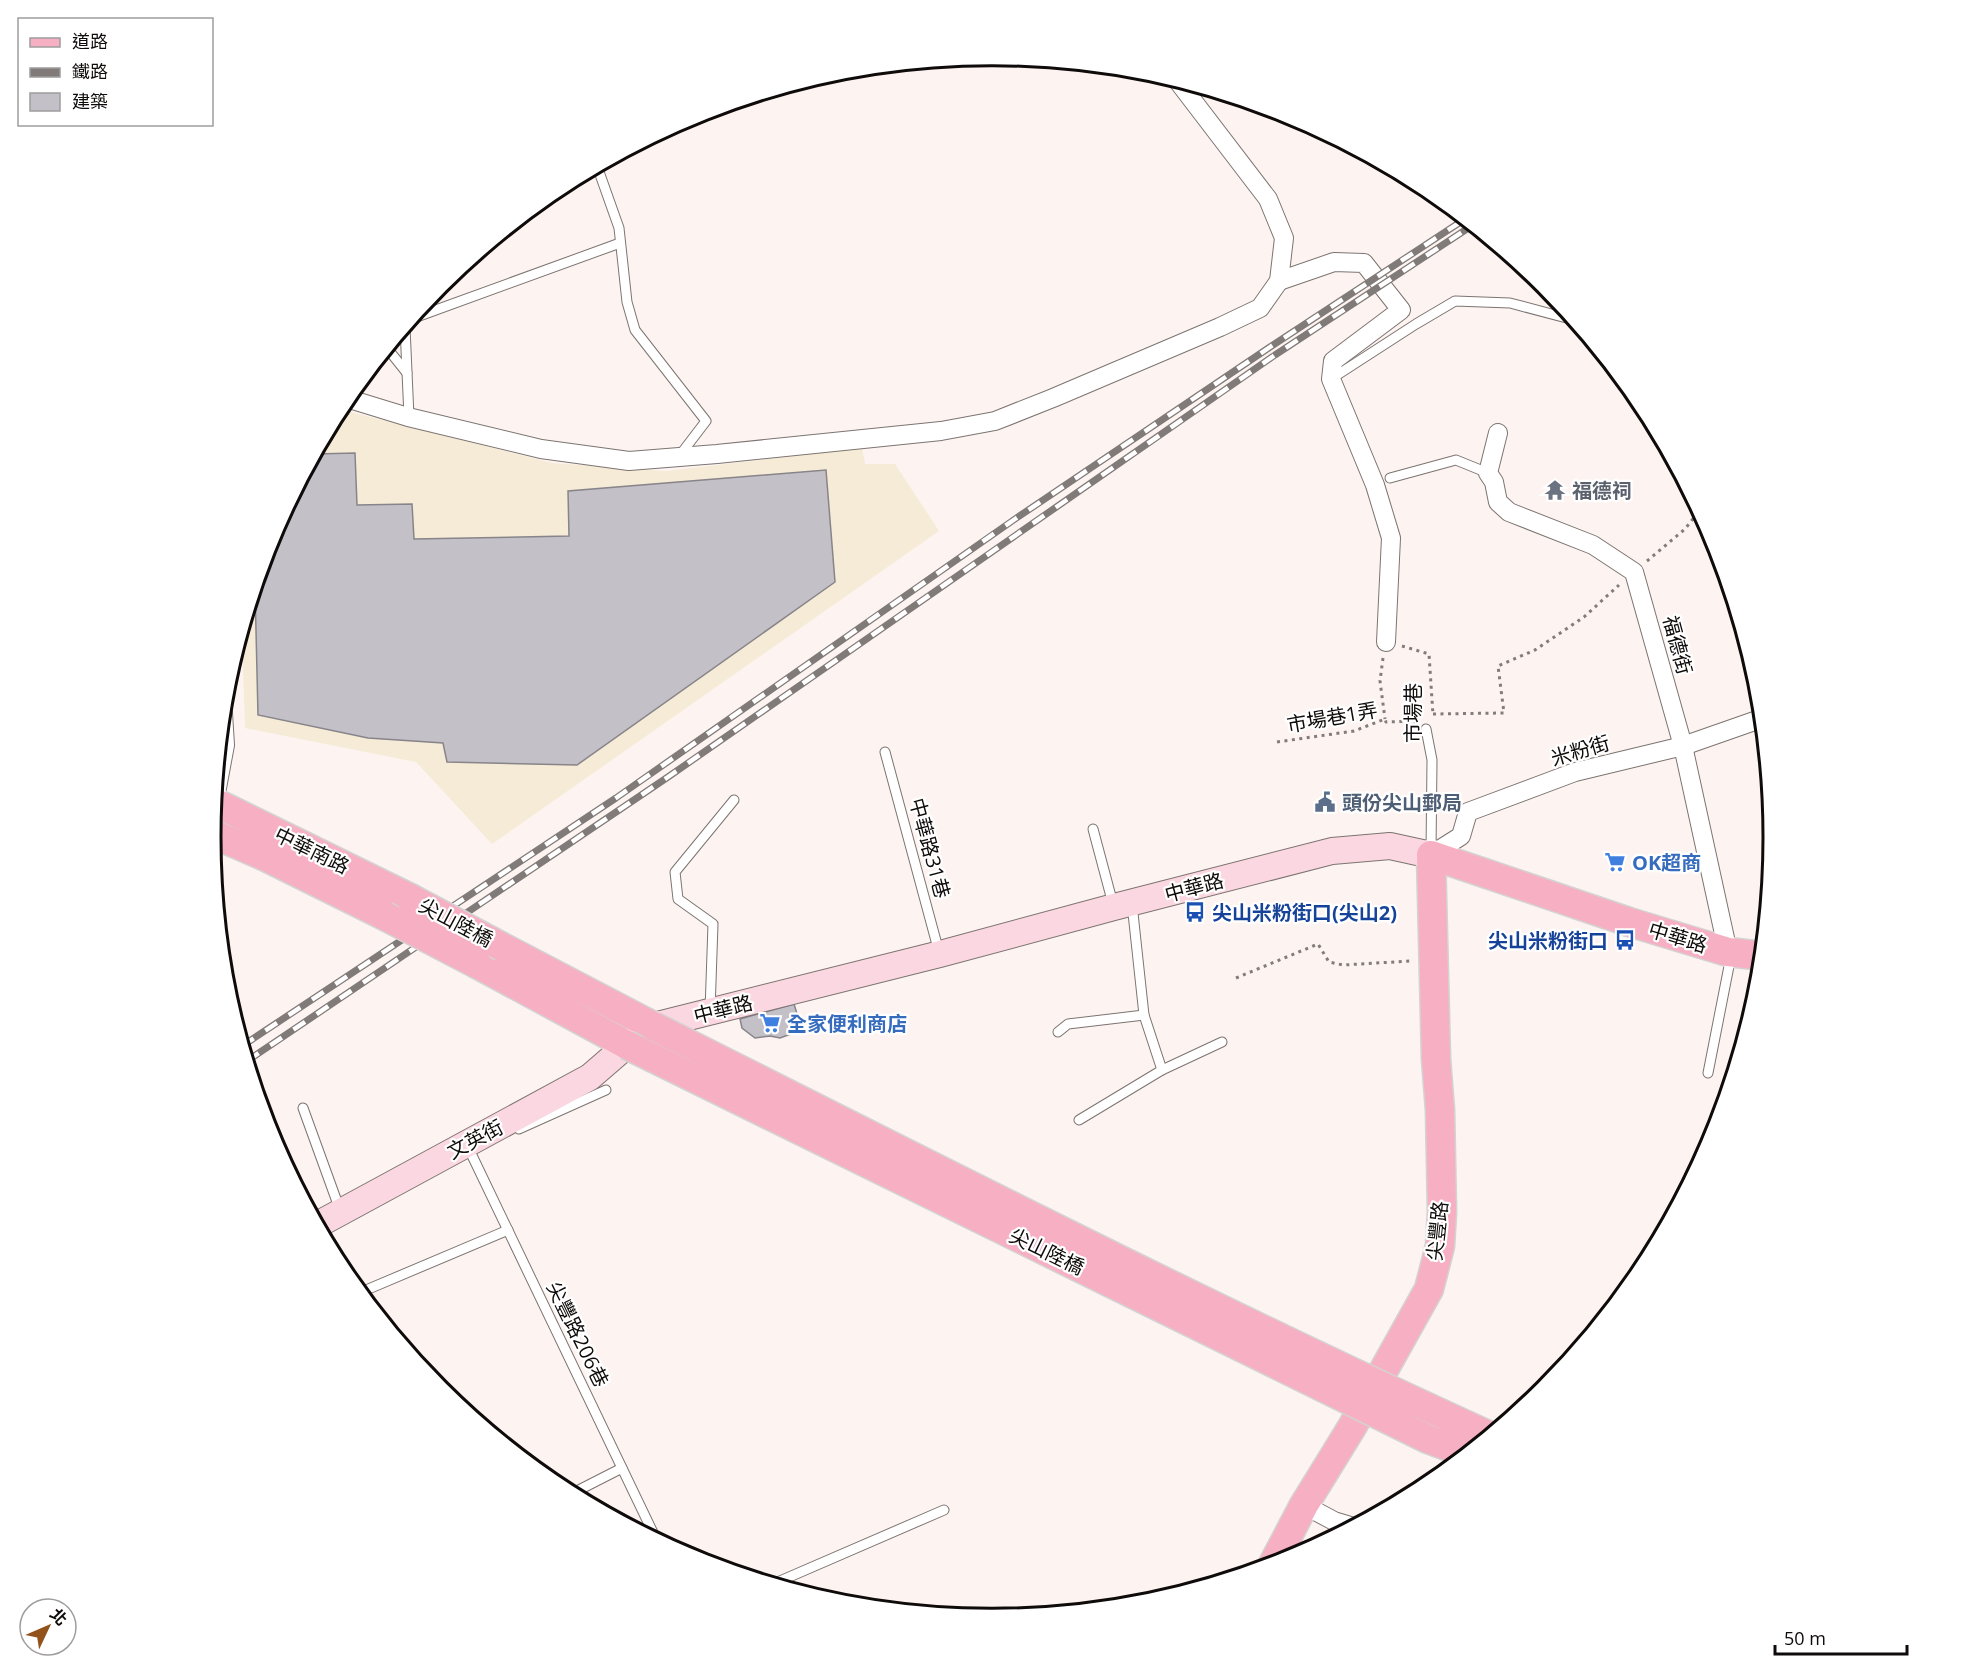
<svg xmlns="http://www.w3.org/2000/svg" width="1985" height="1675" font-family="'Open Sans','Noto Sans TC',sans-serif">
<rect width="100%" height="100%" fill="#fdf4f1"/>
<!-- industrial -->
<path fill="#f6ebd6" d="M 339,409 L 552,463 L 666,471 L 862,448 L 865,464 L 895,464 L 939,531 L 492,844 L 416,762 L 245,728 L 242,632 L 270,538 Z"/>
<!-- building -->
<g fill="#c3c0c7" stroke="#87848a" stroke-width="1.5">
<path d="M 355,453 L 357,505 L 412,504 L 414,539 L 569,536 L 568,491 L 826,470 L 835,582 L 577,765 L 447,762 L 443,743 L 368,738 L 258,715 L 255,588 L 270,538 L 315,454 Z"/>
<path d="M 794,1004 L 802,1030 L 780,1038 L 770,1036 L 755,1038 L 742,1028 L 740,1019 Z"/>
</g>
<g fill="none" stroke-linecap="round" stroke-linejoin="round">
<!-- lane casing -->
<g stroke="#7c7471" stroke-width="11">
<g id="lane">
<path d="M 597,166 L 619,228 L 627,302 L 635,330 L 706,421 L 680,455"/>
<path d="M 411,319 L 620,243"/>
<path d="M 405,327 L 409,417"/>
<path d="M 387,348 L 407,373"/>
<path d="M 1331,379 L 1416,324 L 1455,301 L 1510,303 L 1574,320"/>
<path d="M 1390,478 L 1456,460 L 1488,473"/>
<path d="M 1426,729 L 1432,760 L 1431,852"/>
<path d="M 885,752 L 939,952"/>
<path d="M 1093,829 L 1113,904"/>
<path d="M 710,1011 L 713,924 L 678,899 L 675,872 L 734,800"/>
<path d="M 1058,1032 L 1068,1024 L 1144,1015"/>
<path d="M 1162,1070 L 1222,1042"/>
<path d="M 1708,1073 L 1730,961 L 1729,955"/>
<path d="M 303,1108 L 340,1210"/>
<path d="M 1079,1120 L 1162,1070 L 1144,1015 L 1132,904"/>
<path d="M 519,1129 L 606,1090"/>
<path d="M 467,1145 L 657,1541"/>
<path d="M 359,1293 L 508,1230"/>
<path d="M 571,1494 L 622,1468"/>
<path d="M 773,1584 L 944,1510"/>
</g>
</g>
<!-- street casing -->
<g stroke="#7c7471" stroke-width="20">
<g id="street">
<path d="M 1279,281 L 1334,262 L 1364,263 L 1401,310 L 1333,361 L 1331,379 L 1375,485 L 1391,538 L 1386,642"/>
<path d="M 346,398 L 408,417 L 541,449 L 629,461 L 717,454 L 941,431 L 995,421 L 1053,398 L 1220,327 L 1260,308 L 1279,281 L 1284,238 L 1268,199 L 1177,80"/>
<path d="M 1498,433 L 1488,473 L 1494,482 L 1498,502 L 1509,512 L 1593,545 L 1634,572 L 1683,746 L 1728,952"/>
<path d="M 214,804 L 225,745 L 223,713"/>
<path d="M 1431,855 L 1461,836 L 1468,812 L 1575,772 L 1683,746 L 1763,718"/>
<path d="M 1304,1505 L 1334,1521 L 1354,1527"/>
</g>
</g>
<!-- secondary casing -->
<g stroke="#7c7471" stroke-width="28">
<path id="secondary" d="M 317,1225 L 590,1077 L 627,1045 L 653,1026 L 940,954 L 1114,907 L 1332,851 L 1390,846 L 1431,855"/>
</g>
<!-- primary casing -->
<g stroke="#d4d3d3" stroke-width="31">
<g id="primary">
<path d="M 214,802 L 410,898"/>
<path d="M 211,833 L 266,857 L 385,916"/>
<path d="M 502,947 L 653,1026"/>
<path d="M 477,964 L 627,1045"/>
<path d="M 1272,1566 L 1304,1505 L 1352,1427 L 1429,1289 L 1440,1246 L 1442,1212 L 1440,1110 L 1436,1059 L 1431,855 L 1629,922 L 1728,952 L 1763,956"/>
</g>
</g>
<!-- path -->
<g stroke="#827c7a" stroke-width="3" stroke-dasharray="3 4.5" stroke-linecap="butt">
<path d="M 1647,561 L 1685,529 L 1700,510"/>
<path d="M 1402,646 L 1429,654 L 1433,715"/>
<path d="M 1383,658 L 1380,681 L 1385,719"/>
<path d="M 1433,714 L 1504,713 L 1498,666 L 1535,650 L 1584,617 L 1619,585"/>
<path d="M 1277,742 L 1354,731 L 1385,719 L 1386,722 L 1413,721 L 1417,723"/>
<path d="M 1236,978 L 1318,944 L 1329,962 L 1343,965 L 1411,961"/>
</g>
<!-- lane -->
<use href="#lane" stroke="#fff" stroke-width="9"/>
<!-- street -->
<use href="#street" stroke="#fff" stroke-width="18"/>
<!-- secondary -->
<use href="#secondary" stroke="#fbd7e2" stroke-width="26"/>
<!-- primary -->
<use href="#primary" stroke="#f7afc4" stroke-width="28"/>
<!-- rail casing -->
<g stroke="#807a78" stroke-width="7">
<g id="rail">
<path d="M 242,1046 L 616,798 L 1015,519 L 1270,347 L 1465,219"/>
<path d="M 247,1061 L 668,777 L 1275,355 L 1473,225"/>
</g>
</g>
<!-- rail -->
<use href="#rail" stroke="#fff" stroke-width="4.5" stroke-dasharray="14" stroke-linecap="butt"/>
<!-- primary-bridge casing -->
<g stroke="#d4d3d3" stroke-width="31" stroke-linecap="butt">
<g id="primary-bridge">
<path d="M 410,898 L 502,947"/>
<path d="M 385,916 L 477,964"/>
<path d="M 653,1026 C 931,1166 1207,1307 1490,1436"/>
<path d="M 627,1045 L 1428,1439 L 1468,1454"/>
</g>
</g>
<!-- primary-bridge -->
<use href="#primary-bridge" stroke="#f7afc4" stroke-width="28"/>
</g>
<!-- icons -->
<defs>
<g id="temple-bare" transform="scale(1.62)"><path d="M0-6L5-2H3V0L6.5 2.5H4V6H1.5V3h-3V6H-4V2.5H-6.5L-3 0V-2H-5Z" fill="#6b7280" stroke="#fff" stroke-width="2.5" paint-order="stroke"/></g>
<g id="civic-bare" transform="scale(1.62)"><path d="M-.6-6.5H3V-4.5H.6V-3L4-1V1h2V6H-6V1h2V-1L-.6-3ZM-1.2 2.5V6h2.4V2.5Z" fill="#5c6f8a" stroke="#fff" stroke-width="2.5" paint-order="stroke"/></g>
<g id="supermarket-bare" transform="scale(1.62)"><path d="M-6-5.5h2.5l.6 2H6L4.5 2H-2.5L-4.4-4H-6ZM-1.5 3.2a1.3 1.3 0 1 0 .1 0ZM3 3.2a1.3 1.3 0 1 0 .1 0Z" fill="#3f7fe0" stroke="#fff" stroke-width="2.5" paint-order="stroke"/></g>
<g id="bus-bare" transform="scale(1.62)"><path d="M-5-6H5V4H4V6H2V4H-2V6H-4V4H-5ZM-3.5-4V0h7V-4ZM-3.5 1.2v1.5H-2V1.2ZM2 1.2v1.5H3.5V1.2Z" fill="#1a4fb4" stroke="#fff" stroke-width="2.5" paint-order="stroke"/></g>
</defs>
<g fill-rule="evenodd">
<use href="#temple-bare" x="1555" y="490"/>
<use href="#civic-bare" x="1325" y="802"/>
<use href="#supermarket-bare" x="1615" y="862"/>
<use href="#bus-bare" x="1195" y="912"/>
<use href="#bus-bare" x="1625" y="940"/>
<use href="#supermarket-bare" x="770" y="1023"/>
</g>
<g text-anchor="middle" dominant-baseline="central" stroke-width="4.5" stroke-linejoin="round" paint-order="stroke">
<!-- worship labels -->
<g font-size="20" font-weight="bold" fill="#5b616d" stroke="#fff" text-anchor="start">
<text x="1572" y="490">福德祠</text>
</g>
<!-- street labels -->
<g font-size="20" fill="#0e0b0a" stroke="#fff">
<text transform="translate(1678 645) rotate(75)">福德街</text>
<text transform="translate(1412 713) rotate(-90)">市場巷</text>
<text transform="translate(1332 717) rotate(-10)">市場巷1弄</text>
<text transform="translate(1580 750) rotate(-16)">米粉街</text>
<text transform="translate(930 848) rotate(75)">中華路31巷</text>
<text transform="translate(312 850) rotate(26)">中華南路</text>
<text transform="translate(1194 887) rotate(-15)">中華路</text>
<text transform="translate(456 922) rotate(28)">尖山陸橋</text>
<text transform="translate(1678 937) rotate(17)">中華路</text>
<text transform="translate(723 1009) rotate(-14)">中華路</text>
<text transform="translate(475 1139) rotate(-28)">文英街</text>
<text transform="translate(1437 1231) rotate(-84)">尖豐路</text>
<text transform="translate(1047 1251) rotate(26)">尖山陸橋</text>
<text transform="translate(578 1334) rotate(64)">尖豐路206巷</text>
</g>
<!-- service labels -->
<g font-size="20" font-weight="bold" fill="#4e5e75" stroke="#fff" text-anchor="start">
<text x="1342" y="802">頭份尖山郵局</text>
</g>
<!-- shop labels -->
<g font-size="20" font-weight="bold" fill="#366cbe" stroke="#fff" text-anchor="start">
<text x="1632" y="862">OK超商</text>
<text x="787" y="1023">全家便利商店</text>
</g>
<!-- transit labels -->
<g font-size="20" font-weight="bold" fill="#164399" stroke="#fff" text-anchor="start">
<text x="1212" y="912">尖山米粉街口(尖山2)</text>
<text x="1608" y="940" text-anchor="end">尖山米粉街口</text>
</g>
</g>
<!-- crop -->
<path d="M0 0H1985V1675H0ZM221 837a771 771 0 1 1 1542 0a771 771 0 1 1-1542 0Z" fill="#fff" fill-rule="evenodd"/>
<path fill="none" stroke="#0e0b0a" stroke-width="3" d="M221 837a771 771 0 1 1 1542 0a771 771 0 1 1-1542 0Z"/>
<!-- legend -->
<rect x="18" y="18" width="195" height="108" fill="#ffffff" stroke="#9f9d9d" stroke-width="1.5"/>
<rect x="30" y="38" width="30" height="9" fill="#f7afc4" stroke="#9f9d9d" stroke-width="1.5"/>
<text x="72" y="48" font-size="18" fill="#0e0b0a">道路</text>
<rect x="30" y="68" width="30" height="9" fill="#807a78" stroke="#9f9d9d" stroke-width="1.5"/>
<text x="72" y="78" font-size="18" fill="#0e0b0a">鐵路</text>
<rect x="30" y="93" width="30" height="18" fill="#c3c0c7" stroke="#9f9d9d" stroke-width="1.5"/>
<text x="72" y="108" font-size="18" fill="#0e0b0a">建築</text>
<!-- north arrow -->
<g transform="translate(48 1627) rotate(46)"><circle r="28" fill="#ffffff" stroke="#9f9d9d" stroke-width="1.5"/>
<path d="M0-4.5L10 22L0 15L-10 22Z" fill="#93521c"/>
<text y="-9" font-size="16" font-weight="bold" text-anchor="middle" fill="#0e0b0a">北</text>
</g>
<!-- scale -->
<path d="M1775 1645v9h132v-9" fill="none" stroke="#0e0b0a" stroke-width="3"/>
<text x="1784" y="1645" font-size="18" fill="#0e0b0a" stroke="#ffffff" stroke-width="4.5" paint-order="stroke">50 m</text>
</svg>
